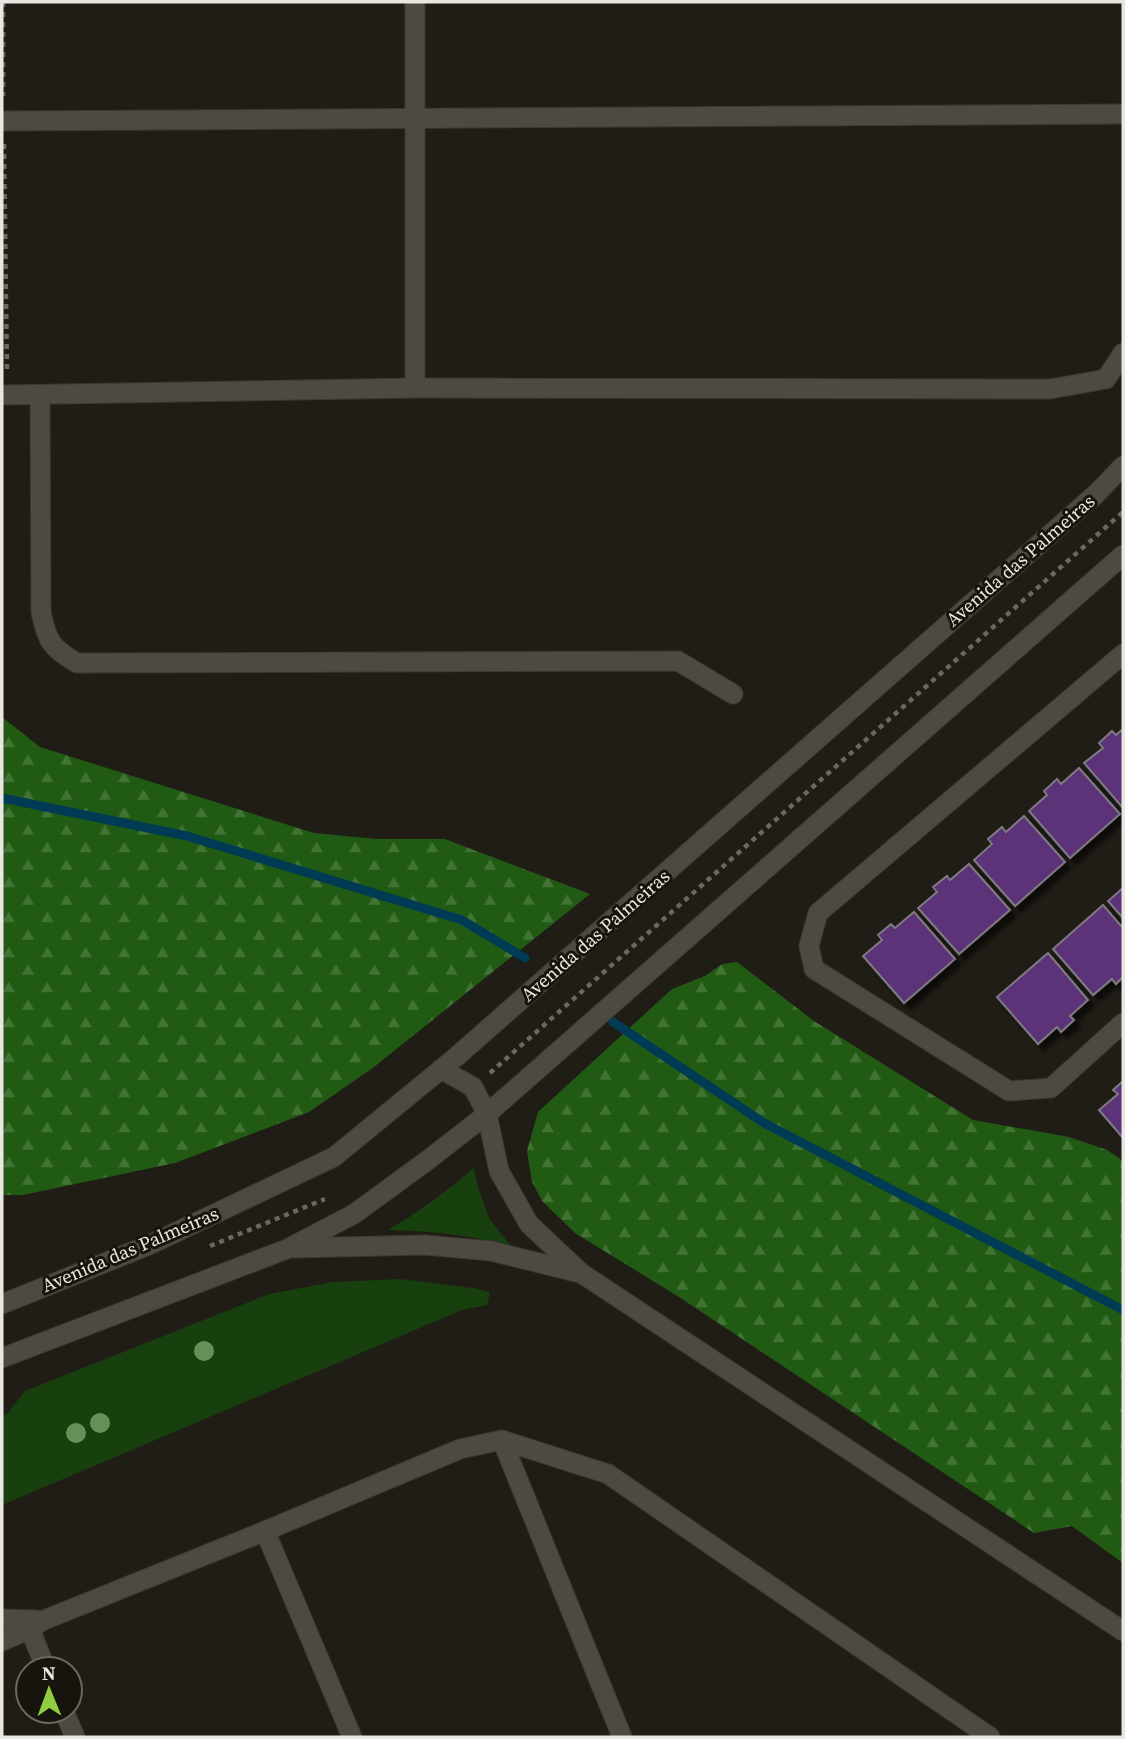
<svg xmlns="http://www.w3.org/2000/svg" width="1125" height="1739" font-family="'Source Serif 4',serif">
<defs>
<pattern id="forest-firs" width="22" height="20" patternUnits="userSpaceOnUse" patternTransform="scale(1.75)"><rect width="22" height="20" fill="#215b13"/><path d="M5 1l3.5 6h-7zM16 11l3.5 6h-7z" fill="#417335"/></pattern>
<filter id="shadow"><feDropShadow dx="6" dy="6" stdDeviation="2" flood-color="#0009"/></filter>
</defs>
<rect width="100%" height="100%" fill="#201d16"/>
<!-- green -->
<g fill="#17400e">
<path d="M 474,1168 L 478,1188 L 490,1220 L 511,1246 C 470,1235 431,1231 388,1230 C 421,1211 445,1192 474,1168 Z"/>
<path d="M 401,1279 L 473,1288 L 490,1292 L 487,1305 L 462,1310 L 2,1505 L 2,1416 L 7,1414 L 25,1391 L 269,1294 L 333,1282 Z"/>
</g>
<!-- forest -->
<g fill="url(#forest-firs)">
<path d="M 2,717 L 40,747 L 314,833 L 376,839 L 445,839 L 590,894 L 374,1067 L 309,1112 L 175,1163 L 23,1195 L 2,1195 Z"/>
<path d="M 737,962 L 814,1021 L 973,1120 L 1069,1137 L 1107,1150 L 1123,1161 L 1123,1563 L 1072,1526 L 1034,1533 L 679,1297 L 575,1233 L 542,1201 L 532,1182 L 527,1151 L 538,1112 L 672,989 L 705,976 L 722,964 Z"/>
</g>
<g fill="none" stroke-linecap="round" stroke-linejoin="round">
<!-- stream -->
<g stroke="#003b56" stroke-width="9">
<path d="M 2,798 L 187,836 L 462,920 L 525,958"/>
<path d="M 613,1022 L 764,1123 L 1123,1310"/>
</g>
</g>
<!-- building -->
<g fill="#5c3379" stroke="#7e7982" stroke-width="2" filter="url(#shadow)">
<path d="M 1123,729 L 1123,808 L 1084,763 L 1103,748 L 1099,743 L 1112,731 L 1116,735 Z"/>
<path d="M 1079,768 L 1120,814 L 1070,858 L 1029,811 L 1047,795 L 1044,791 L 1057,779 L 1061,784 Z"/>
<path d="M 1024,816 L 1065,862 L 1015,906 L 974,860 L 992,844 L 988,839 L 1002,827 L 1006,832 Z"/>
<path d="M 969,864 L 1010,910 L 959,954 L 918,908 L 937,892 L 933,887 L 947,876 L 950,880 Z"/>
<path d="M 1123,888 L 1123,918 L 1108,901 Z"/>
<path d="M 1103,905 L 1123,928 L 1123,977 L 1116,984 L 1112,979 L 1093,995 L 1053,949 Z"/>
<path d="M 914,912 L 955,959 L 904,1003 L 863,956 L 882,940 L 878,935 L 891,924 L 895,928 Z"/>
<path d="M 1048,953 L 1088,1000 L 1070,1016 L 1074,1020 L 1061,1032 L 1057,1027 L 1038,1044 L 997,997 Z"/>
<path d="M 1123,1081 L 1123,1138 L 1099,1110 L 1118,1094 L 1113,1090 Z"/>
</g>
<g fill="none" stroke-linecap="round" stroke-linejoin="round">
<!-- minor casing -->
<g stroke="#3b3834" stroke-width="21">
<g id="minor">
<path d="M 415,2 L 415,388"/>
<path d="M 2,121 L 1123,114"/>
<path d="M 2,395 L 415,388 L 1050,389 L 1106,379 L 1123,353"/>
<path d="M 40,395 L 41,612 C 47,641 51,648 77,663 L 678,661 L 733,694"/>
<path d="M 1123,654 L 818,913 L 809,946 L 814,969 L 1009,1091 L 1051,1088 L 1123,1023"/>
<path d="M 441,1069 L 473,1087 L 487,1114 L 499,1171 L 529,1224 L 581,1273 L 1123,1631"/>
<path d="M 294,1248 L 425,1245 L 491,1251 L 580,1273"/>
<path d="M 2,1304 L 149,1245 L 334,1157 L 456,1057 L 1096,494 L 1123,466"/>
<path d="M 2,1358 L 287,1249 L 354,1214 L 428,1160 L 487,1114 L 1123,555"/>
<path d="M 502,1440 L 622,1737"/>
<path d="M 265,1531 L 352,1737"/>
<path d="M 2,1619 L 36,1620"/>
<path d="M 22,1620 L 30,1629 L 46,1669"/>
<path d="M 2,1641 L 30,1629 L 44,1620 L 265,1531 L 460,1449 L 502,1440 L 608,1474 L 990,1737"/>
<path d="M 64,1711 L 75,1737"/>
</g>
</g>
<!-- path -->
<g stroke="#6b6862" stroke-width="4.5" stroke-dasharray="5 5" stroke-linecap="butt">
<path d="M 3,2 L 3,96"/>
<path d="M 4,144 L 7,373"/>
<path d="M 490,1073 L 1123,512"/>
<path d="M 210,1246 L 325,1199"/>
</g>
<!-- minor -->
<use href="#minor" stroke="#4d4a42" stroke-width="19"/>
</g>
<!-- trees -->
<g fill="#659058">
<circle cx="204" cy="1351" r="10"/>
<circle cx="100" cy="1423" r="10"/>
<circle cx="76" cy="1433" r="10"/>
</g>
<g text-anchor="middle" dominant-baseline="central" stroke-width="6" stroke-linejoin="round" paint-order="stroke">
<!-- street labels -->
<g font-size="19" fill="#e9e7e2" stroke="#17140d">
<text transform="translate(1020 560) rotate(-41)">Avenida das Palmeiras</text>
<text transform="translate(595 935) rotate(-41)">Avenida das Palmeiras</text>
<text transform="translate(130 1249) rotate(-23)">Avenida das Palmeiras</text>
</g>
</g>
<!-- border -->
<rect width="1125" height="1739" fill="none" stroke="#e9e7e2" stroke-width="7"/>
<!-- north arrow -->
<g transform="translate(49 1690) rotate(359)"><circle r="33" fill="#17140d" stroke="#6b6862" stroke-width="2"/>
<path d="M0-5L12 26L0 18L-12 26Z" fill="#90cd41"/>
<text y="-10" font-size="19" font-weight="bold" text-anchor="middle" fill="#e9e7e2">N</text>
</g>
</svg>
